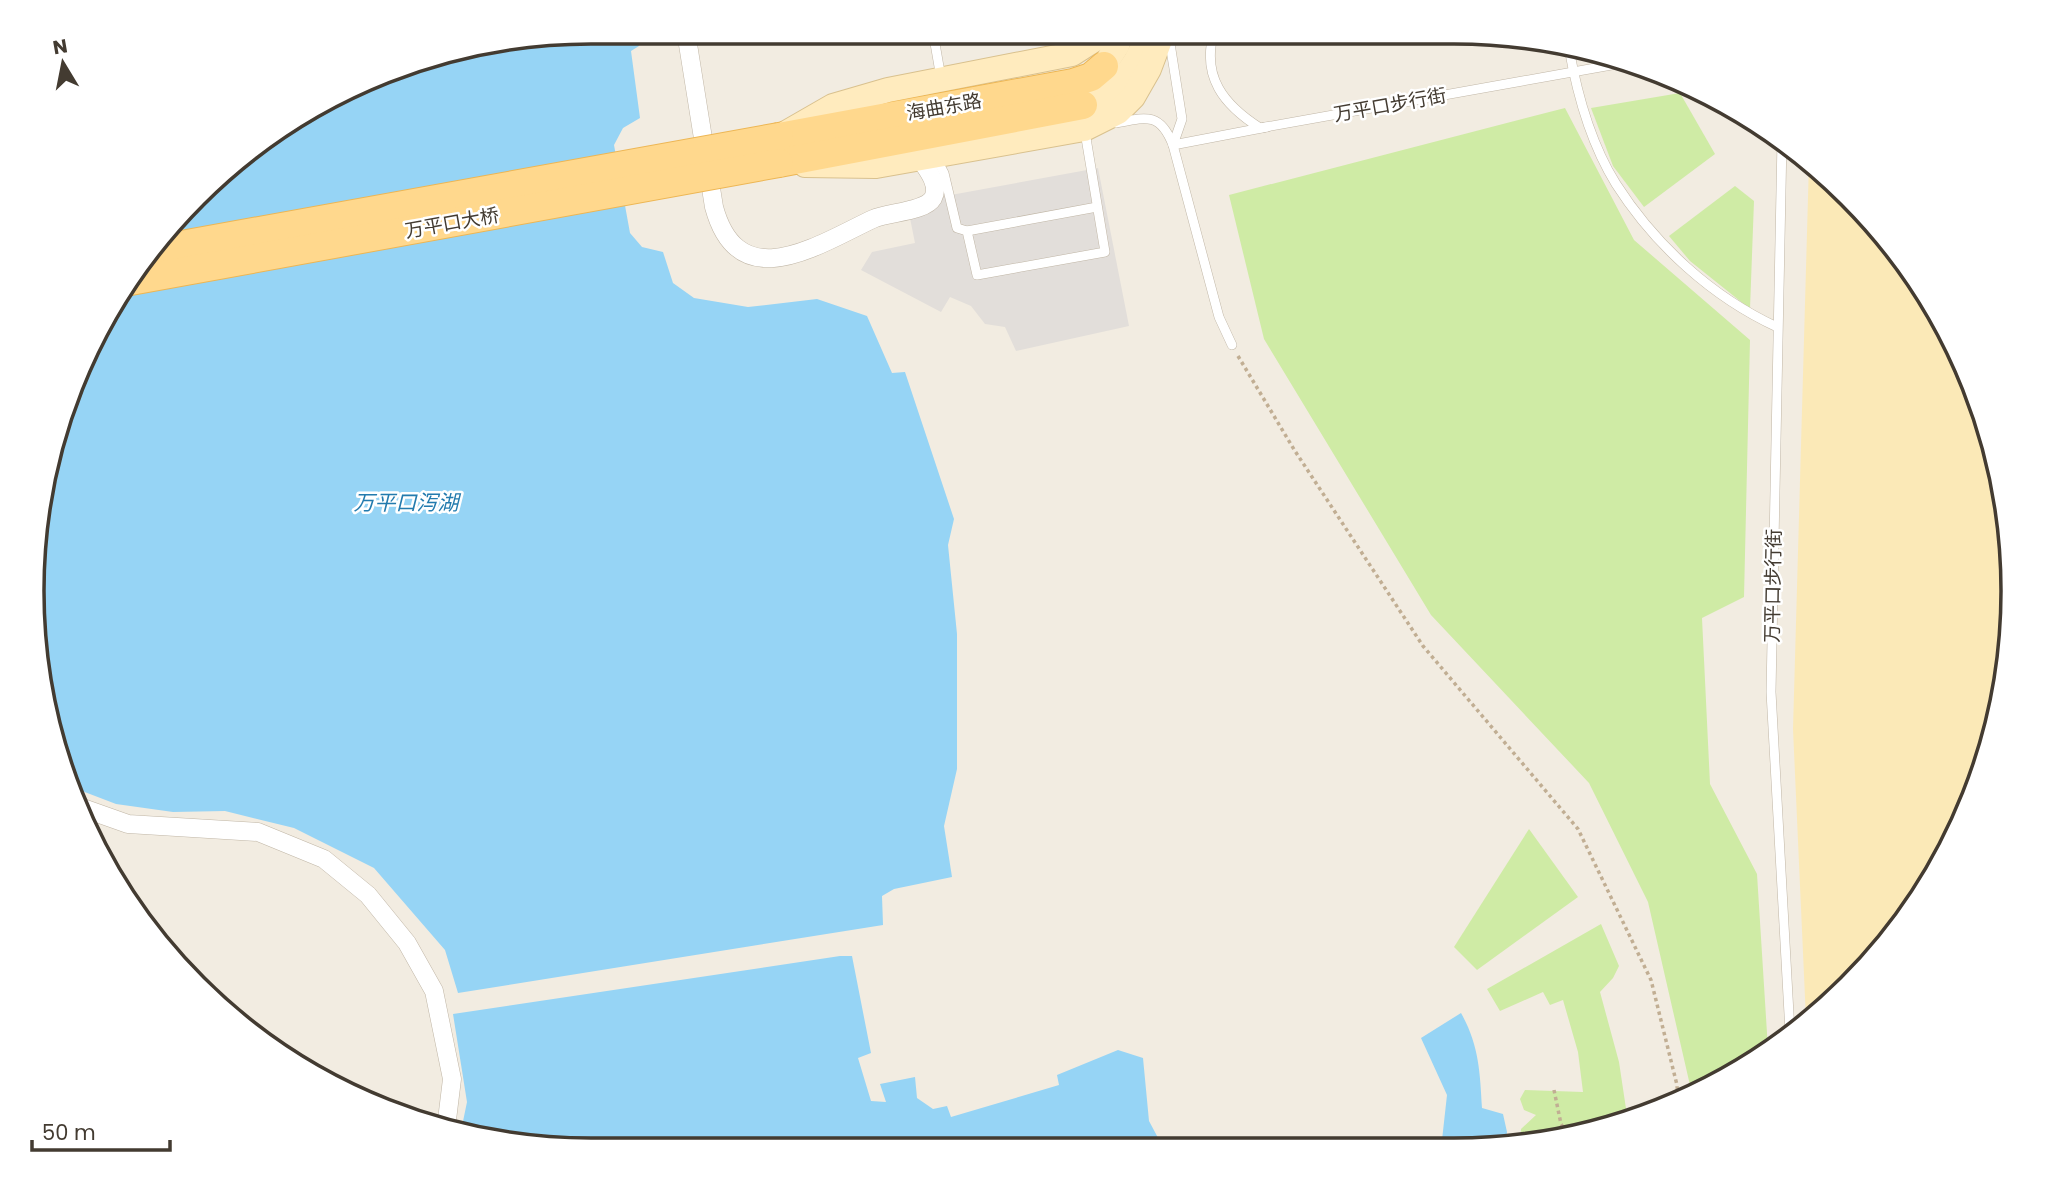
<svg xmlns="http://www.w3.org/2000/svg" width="2045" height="1182" font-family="Poppins,'Noto Sans SC',sans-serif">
<rect width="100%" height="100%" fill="#f2ece1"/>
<!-- green -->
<g fill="#cfeba5">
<path d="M 1680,93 L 1715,154 L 1644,207 L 1613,166 L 1591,108 Z"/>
<path d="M 1565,108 L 1634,240 L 1750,340 L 1744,597 L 1702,618 L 1710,784 L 1757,874 L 1768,1049 L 1734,1075 L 1692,1094 L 1648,902 L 1589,783 L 1431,615 L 1264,339 L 1229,195 Z"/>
<path d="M 1735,186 L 1754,201 L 1750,309 L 1690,261 L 1669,236 Z"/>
<path d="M 1529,829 L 1578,897 L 1477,970 L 1454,947 Z"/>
<path d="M 1601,924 L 1619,966 L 1613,978 L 1600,992 L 1619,1062 L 1628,1122 L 1520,1144 L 1521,1129 L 1536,1115 L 1524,1110 L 1520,1099 L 1525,1090 L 1583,1092 L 1578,1052 L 1563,1000 L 1550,1005 L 1543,992 L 1500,1011 L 1487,989 Z"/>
</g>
<!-- sand -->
<path fill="#fbe9b7" d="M 1809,162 L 1849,195 L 1919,280 L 1971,377 L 2002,478 L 2005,674 L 2003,700 L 1971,805 L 1919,901 L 1849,987 L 1806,1020 L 1793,729 Z"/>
<!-- parking -->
<path fill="#e2deda" d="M 1098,168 L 1129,326 L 1016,351 L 1005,327 L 985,324 L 971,306 L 950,297 L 941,312 L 861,270 L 872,252 L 915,243 L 907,203 Z"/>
<!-- water -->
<g fill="#96d4f5">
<path d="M 591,32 L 636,32 L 639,46 L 631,51 L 640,118 L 623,128 L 614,145 L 630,233 L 642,247 L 663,252 L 673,283 L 694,298 L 748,307 L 817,299 L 867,316 L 892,373 L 905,372 L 954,519 L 948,545 L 957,634 L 957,769 L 944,826 L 952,877 L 894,889 L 882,896 L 883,925 L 458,993 L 445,950 L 374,868 L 294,828 L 225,811 L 173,812 L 116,804 L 69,786 L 61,771 L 33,627 L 51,446 L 126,280 L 251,147 L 412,61 Z"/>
<path d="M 2002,478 L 2013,591 L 2005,674 Z"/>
<path d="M 840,956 L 852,956 L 871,1053 L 858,1058 L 871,1101 L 886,1102 L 880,1084 L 915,1077 L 917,1098 L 933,1109 L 947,1106 L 951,1117 L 1059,1085 L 1057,1075 L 1118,1050 L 1143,1058 L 1149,1121 L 1164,1149 L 554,1149 L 461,1131 L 467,1102 L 453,1014 Z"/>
<path d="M 1461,1013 C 1479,1045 1480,1072 1482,1108 L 1503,1114 L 1507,1132 L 1504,1147 L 1491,1149 L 1441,1149 L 1447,1095 L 1421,1038 Z"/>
</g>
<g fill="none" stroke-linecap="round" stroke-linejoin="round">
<!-- lane casing -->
<g stroke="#c0b6a6" stroke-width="10">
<g id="lane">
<path d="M 933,32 L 941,78"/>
<path d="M 1214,32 C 1201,77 1224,105 1260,128 L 1634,61"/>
<path d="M 1169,37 L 1182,119 L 1173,145 L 1219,317 L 1232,345"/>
<path d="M 1569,48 C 1577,94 1591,144 1616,184 C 1655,245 1712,297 1777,327"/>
<path d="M 1116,123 C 1146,117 1160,112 1173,145 L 1267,127"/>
<path d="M 1782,140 L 1771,692 L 1790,1032"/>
<path d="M 936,158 L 944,173 L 957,228 L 967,231 L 977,275 L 1105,252 L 1085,132"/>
<path d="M 967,231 L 1097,207"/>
</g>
</g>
<!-- street casing -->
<g stroke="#c0b6a6" stroke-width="19">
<g id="street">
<path d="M 686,32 L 714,207 C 739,299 819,244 873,219 C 888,212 925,212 933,198 C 940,185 927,169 920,159"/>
<path d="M 80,807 L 128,824 L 258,832 L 324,859 L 368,895 L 407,943 L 434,991 L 452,1079 L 446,1128"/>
</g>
</g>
<!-- secondary casing -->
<g stroke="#d9c18e" stroke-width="26">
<g id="secondary">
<path d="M 1104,66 L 1117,46 L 1122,32"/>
<path d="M 1083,105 C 1111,94 1137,69 1145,39"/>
<path d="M 786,133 L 833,106 L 888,90 L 1072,54 L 1094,40 L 1100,32"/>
<path d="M 805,165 L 876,166 L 1084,129 L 1118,112 L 1133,97 L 1149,69 L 1163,32"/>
</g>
</g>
<!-- primary casing -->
<g stroke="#edb654" stroke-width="30">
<g id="primary">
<path d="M 779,137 L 1073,83 L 1091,77 L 1104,66"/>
<path d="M 779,163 L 1083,105"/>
</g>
</g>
<!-- path -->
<g stroke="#c1ae93" stroke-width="3.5" stroke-dasharray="3.5 3.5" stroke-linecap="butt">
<path d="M 1238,356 L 1295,451 L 1423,646 L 1578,829 L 1651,980 L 1677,1085 L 1678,1101"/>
<path d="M 1554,1090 L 1561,1124 L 1567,1134"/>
</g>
<!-- lane -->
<use href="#lane" stroke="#fff" stroke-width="9"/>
<!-- street -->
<use href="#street" stroke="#fff" stroke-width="18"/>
<!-- secondary -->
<use href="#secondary" stroke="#ffebbe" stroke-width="24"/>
<!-- primary -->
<use href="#primary" stroke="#ffd88d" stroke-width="28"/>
<!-- primary-bridge casing -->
<g stroke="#edb654" stroke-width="30" stroke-linecap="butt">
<g id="primary-bridge">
<path d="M 154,250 L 779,137"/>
<path d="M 125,282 L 779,163"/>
</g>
</g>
<!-- primary-bridge -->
<use href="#primary-bridge" stroke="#ffd88d" stroke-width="28"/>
</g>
<g text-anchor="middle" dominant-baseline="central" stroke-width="5" stroke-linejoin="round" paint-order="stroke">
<!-- street labels -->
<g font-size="19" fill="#433b31" stroke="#fff">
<text transform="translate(1390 105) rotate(-10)">万平口步行街</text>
<text transform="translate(944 107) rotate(-10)">海曲东路</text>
<text transform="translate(452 223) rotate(-10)">万平口大桥</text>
<text transform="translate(1773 586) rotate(-89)">万平口步行街</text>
</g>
<!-- water labels -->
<g font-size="21" font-style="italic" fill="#237bae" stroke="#fff">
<text x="406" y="502">万平口泻湖</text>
</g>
</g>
<!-- crop -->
<path d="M0 0H2045V1182H0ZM591 44H1454A547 547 0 0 1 2001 591V591A547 547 0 0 1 1454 1138H591A547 547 0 0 1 44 591V591A547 547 0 0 1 591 44Z" fill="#fff" fill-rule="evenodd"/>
<path fill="none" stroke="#433b31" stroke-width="3.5" d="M591 44H1454A547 547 0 0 1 2001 591V591A547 547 0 0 1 1454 1138H591A547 547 0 0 1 44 591V591A547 547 0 0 1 591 44Z"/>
<!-- north arrow -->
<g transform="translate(63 63) rotate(350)" stroke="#ffffff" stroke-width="5" paint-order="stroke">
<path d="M0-5L12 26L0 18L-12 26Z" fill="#433b31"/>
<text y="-10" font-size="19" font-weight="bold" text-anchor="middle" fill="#433b31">N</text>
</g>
<!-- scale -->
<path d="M32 1140v10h138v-10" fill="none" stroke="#433b31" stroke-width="3.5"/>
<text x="42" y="1140" font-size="21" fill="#433b31" stroke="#ffffff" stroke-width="5" paint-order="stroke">50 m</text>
</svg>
